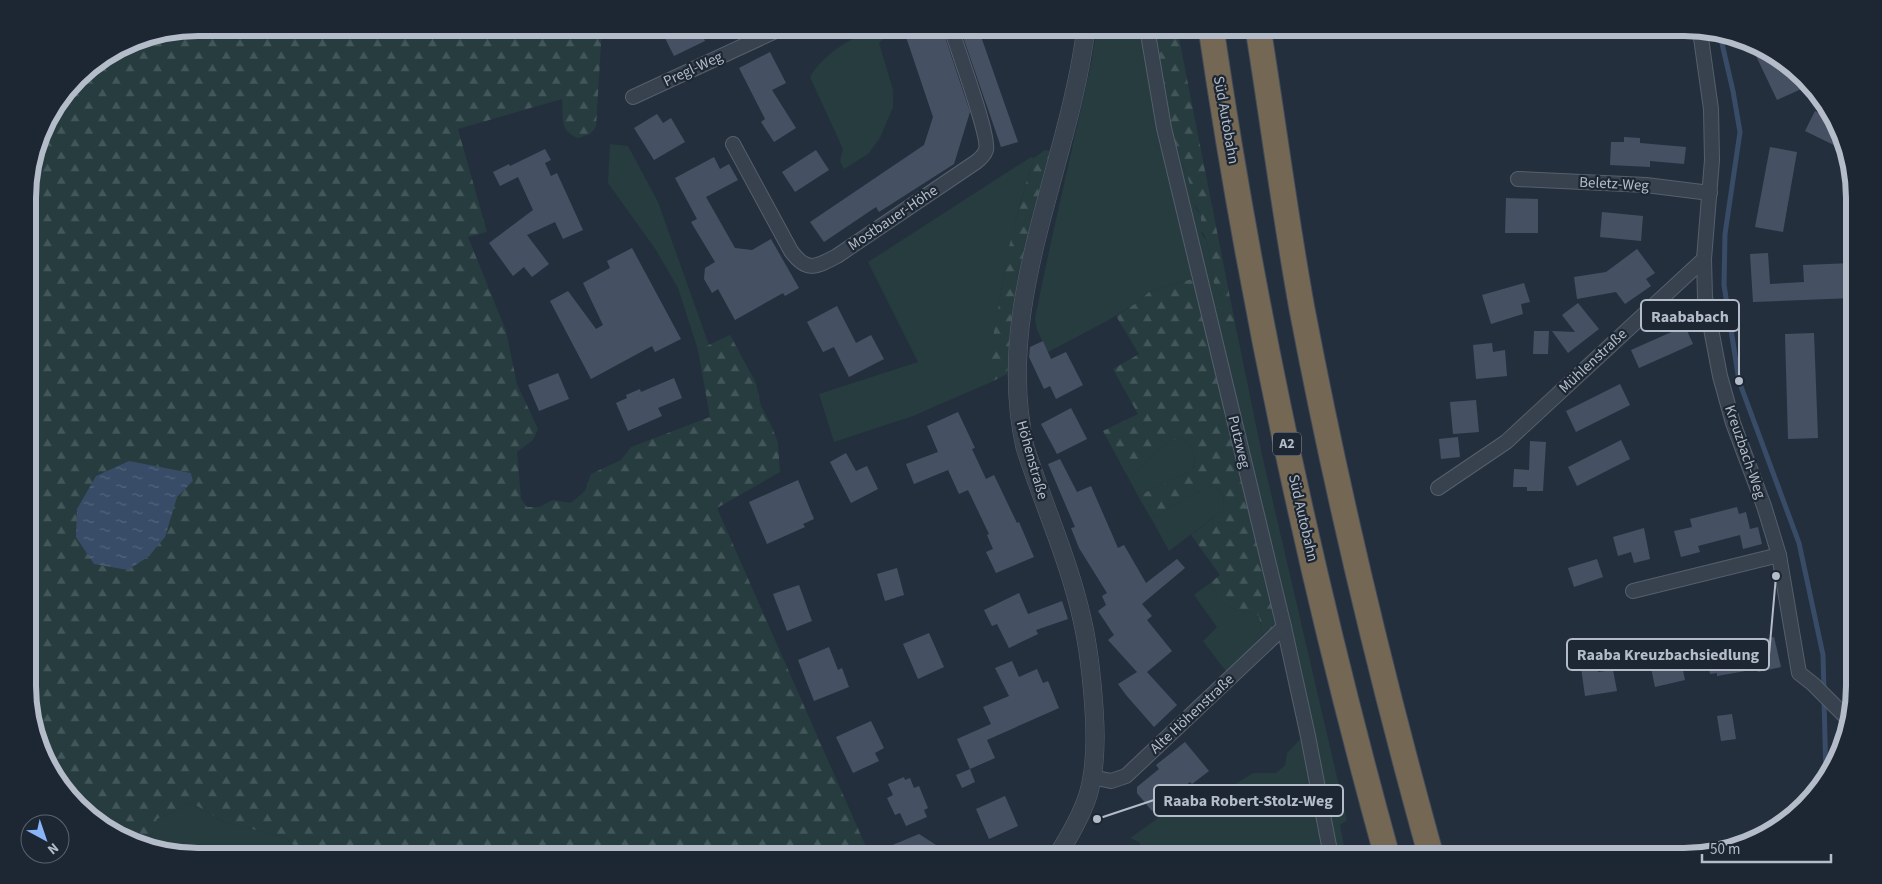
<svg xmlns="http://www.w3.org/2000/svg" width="1882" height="884" font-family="'Source Sans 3',sans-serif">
<defs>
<pattern id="forest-firs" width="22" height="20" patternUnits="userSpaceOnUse" patternTransform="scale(1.25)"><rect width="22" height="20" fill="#263c3f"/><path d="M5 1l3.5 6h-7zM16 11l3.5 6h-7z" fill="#435659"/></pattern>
<pattern id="water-ripples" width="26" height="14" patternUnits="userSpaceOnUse" patternTransform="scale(1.25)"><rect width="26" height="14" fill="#394c67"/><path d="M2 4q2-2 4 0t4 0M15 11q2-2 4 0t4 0" fill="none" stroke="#53647b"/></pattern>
</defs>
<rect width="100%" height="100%" fill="#242f3e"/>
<!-- grass -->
<g fill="#263c3f">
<path d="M 876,28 L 895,28 L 879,43 L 893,90 L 893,107 L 880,138 L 868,154 L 844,169 L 840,161 L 843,149 L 810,77 C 824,53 852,38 876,28 Z"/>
<path d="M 1097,28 L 1142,28 L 1195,278 L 1149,292 L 1138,302 L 1107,321 L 1048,352 L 1037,330 L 1035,318 L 1049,251 L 1091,64 Z"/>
<path d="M 610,144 L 628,146 L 658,202 L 709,345 L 698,350 L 678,288 L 656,250 L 608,183 Z"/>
<path d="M 1176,156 L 1180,159 L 1189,178 L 1196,209 L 1201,215 L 1202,235 L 1207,241 L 1214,284 L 1221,294 L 1220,303 L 1227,324 L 1235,323 L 1263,459 L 1347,820 L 1340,825 L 1346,856 L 1335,856 Z"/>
<path d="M 1031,157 L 1034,158 C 1010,230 996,307 989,383 L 913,416 L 834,442 L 819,394 L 918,362 L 868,262 Z"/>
<path d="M 1182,437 C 1194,450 1197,452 1193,470 L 1138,496 L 1129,479 L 1164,444 Z"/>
<path d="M 1210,485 L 1220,489 L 1224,499 L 1222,511 L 1169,551 L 1151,518 Z"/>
<path d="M 1210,583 C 1216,593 1220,603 1231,608 C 1241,612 1248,610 1259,616 L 1264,642 L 1228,674 L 1203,641 L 1217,627 L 1194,595 Z"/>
<path d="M 1304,735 L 1326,856 L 1146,856 L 1139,842 L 1130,838 L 1202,787 L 1223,792 L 1253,773 L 1276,773 L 1285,765 L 1287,753 Z"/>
<path d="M 192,803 L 226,823 L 285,837 L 305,856 L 199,856 L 148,846 L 157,819 Z"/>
</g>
<!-- forest -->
<g fill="url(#forest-firs)" fill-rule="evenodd">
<path d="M 199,28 L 602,28 L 596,127 L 590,134 L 578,138 C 558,130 564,117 562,99 L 458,129 L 487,232 L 468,237 L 506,331 L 517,384 L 538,429 L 533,440 L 517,452 L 521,499 L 527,507 L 539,507 L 553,500 L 571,503 L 585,491 L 591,474 L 621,460 L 631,447 L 710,417 L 698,350 L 730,335 L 756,383 L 761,406 L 772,427 L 778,443 L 780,472 L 717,508 L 870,856 L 305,856 L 285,837 L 226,823 L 192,803 L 157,819 L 148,846 L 133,843 L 63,789 L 29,708 L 28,187 L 45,123 L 86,70 L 133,40 ZM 129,462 L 191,473 L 193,481 L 177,497 L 96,476 Z"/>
<path d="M 1152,28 L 1177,28 L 1235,323 L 1228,324 L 1223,322 L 1221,318 L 1220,303 L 1221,294 L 1214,284 L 1207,241 L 1201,229 L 1201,215 L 1194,203 L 1192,191 L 1185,169 L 1180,159 L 1176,156 Z"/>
<path d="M 1045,150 L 1051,151 L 1010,347 L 1007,374 L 989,383 L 992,343 L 1009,247 L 1026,183 L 1034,158 Z"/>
<path d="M 1195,278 L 1280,628 L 1264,642 L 1259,616 C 1248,610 1240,612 1231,608 C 1220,603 1216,593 1210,583 L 1220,575 L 1191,535 L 1222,511 L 1224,499 L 1220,489 L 1210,485 L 1151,518 L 1138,496 L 1193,470 C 1197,452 1194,450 1182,437 L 1164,444 L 1129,479 L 1103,431 L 1138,414 L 1113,369 L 1139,354 L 1116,316 L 1138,302 L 1149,292 Z"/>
</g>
<!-- water -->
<path fill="url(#water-ripples)" d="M 129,461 L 191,473 L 193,481 L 177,497 L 165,537 L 149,556 L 128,570 L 94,564 L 76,537 L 77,509 L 96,476 Z"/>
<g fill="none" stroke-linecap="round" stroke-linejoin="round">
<!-- stream -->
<g stroke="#394c67" stroke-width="5">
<path d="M 1720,35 L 1733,91 L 1740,132 L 1725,234 L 1724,285 L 1739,381 L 1799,543 L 1823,655 L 1824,691"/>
<path d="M 1824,700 L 1826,777"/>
</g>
</g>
<!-- building -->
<g fill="#455162">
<path d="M 660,28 L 699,28 L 705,41 L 674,56 Z"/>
<path d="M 903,28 L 942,28 L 970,112 L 954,164 L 879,212 L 876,207 L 824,242 L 810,222 L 924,145 L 933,117 Z"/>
<path d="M 960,28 L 978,28 L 1018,142 L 1001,147 Z"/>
<path d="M 1749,41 L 1808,86 L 1777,100 Z"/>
<path d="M 770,52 L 786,83 L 772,90 L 796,128 L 774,142 L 761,122 L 765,119 L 739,68 Z"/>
<path d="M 1815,111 L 1829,118 L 1842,149 L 1805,131 Z"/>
<path d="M 657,114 L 663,123 L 671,118 L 685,142 L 654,160 L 634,128 Z"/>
<path d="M 1624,137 L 1640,138 L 1640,143 L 1686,147 L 1684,164 L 1650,161 L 1650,167 L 1610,165 L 1611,142 L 1624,142 Z"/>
<path d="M 1770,147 L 1797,152 L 1783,232 L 1755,227 Z"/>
<path d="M 545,149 L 551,160 L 545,163 L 551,176 L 557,173 L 583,230 L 563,239 L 555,222 L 527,235 L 549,264 L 532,277 L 524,267 L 513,276 L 489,243 L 533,210 L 518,177 L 500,186 L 493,172 L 509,164 L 510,166 Z"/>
<path d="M 816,150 L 829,170 L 795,192 L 782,172 Z"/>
<path d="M 714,157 L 720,169 L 729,164 L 738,180 L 706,197 L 735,248 L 752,250 L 771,239 L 799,288 L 785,296 L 783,293 L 735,320 L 718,289 L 712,293 L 704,279 L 705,268 L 715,262 L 691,222 L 697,219 L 675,178 Z"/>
<path d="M 1506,198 L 1538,199 L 1538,233 L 1505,233 Z"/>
<path d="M 1602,212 L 1643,216 L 1641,241 L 1600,237 Z"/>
<path d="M 632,248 L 681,339 L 655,352 L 652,346 L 591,379 L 550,301 L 568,291 L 596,329 L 603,325 L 583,283 L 610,268 L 607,261 Z"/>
<path d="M 1637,249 L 1655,273 L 1646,279 L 1651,286 L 1625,304 L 1616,292 L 1577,299 L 1574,277 L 1606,272 Z"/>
<path d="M 1768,253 L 1770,284 L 1804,282 L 1803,265 L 1853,263 L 1853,298 L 1753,302 L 1750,254 Z"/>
<path d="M 1524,283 L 1530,302 L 1521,304 L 1523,314 L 1491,324 L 1482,295 Z"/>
<path d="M 1578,303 L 1599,329 L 1568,353 L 1552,331 L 1575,332 L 1562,315 Z"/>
<path d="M 837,306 L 856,343 L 871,335 L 884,359 L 849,377 L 834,347 L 823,352 L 807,322 Z"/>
<path d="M 1685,326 L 1693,344 L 1639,368 L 1631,350 Z"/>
<path d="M 1534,331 L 1549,331 L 1548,354 L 1533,354 Z"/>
<path d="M 1814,333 L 1818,438 L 1788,439 L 1785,334 Z"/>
<path d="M 1043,341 L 1051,359 L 1066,352 L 1083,385 L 1056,399 L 1050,386 L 1044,389 L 1029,357 L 1030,347 Z"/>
<path d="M 1492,343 L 1493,352 L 1505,350 L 1507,376 L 1476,379 L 1473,345 Z"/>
<path d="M 558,373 L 569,399 L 539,411 L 528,385 Z"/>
<path d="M 674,378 L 682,398 L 658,408 L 662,416 L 628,431 L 616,403 L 627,398 L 626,395 L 640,389 L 641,392 Z"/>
<path d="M 1620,384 L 1630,405 L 1576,432 L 1566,411 Z"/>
<path d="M 1476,400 L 1479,432 L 1453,434 L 1450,402 Z"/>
<path d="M 1071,408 L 1087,439 L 1057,454 L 1041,424 Z"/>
<path d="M 958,412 L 975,448 L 972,449 L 986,479 L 994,475 L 1017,523 L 1019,522 L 1034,557 L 996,573 L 986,552 L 993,549 L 987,535 L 989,534 L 968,490 L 959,494 L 948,470 L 914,484 L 906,464 L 938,452 L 927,426 Z"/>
<path d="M 1458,437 L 1460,457 L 1441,459 L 1439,439 Z"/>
<path d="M 1621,440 L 1630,459 L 1577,486 L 1568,467 Z"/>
<path d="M 1530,441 L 1546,442 L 1543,491 L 1527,491 L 1527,487 L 1513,487 L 1514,469 L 1529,470 Z"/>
<path d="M 846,453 L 856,471 L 867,466 L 878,489 L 851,503 L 830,462 Z"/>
<path d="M 1060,459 L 1077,492 L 1091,486 L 1118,548 L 1124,545 L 1146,583 L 1177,559 L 1185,568 L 1142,604 L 1152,616 L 1147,620 L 1172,651 L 1147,672 L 1177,705 L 1154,727 L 1126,695 L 1118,684 L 1137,672 L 1108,640 L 1114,635 L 1098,611 L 1106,605 L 1102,596 L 1107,593 L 1079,548 L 1071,528 L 1075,527 L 1048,464 Z"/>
<path d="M 798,480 L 814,519 L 803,524 L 805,527 L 767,544 L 749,502 Z"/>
<path d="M 1737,507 L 1739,514 L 1746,512 L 1750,529 L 1758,527 L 1762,544 L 1743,549 L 1740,535 L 1698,546 L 1700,552 L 1681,557 L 1674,531 L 1692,527 L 1690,519 Z"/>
<path d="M 1644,528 L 1650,559 L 1634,563 L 1631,552 L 1618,556 L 1613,537 Z"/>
<path d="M 1597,559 L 1603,577 L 1574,587 L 1568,568 Z"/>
<path d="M 897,568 L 904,595 L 885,601 L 877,574 Z"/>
<path d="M 799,585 L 812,621 L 787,631 L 773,594 Z"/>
<path d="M 1019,593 L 1028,614 L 1062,601 L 1068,619 L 1036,630 L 1038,634 L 1009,648 L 997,624 L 992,626 L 984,610 Z"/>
<path d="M 929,633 L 944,667 L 918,679 L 903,644 Z"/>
<path d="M 1774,637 L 1781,667 L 1758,672 L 1757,669 L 1717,676 L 1717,673 L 1710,674 L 1707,655 L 1715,654 L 1714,647 L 1736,644 L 1737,646 Z"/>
<path d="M 829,647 L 838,670 L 842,668 L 849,687 L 814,701 L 798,660 Z"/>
<path d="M 1595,651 L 1598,672 L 1613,670 L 1617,691 L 1585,696 L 1579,653 Z"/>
<path d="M 1671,654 L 1672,658 L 1680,656 L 1685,680 L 1655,687 L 1650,663 L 1657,661 L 1657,657 Z"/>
<path d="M 1012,661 L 1019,677 L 1037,669 L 1043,683 L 1048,681 L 1059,708 L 987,740 L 995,758 L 970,769 L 957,739 L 991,724 L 983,707 L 1009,696 L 995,668 Z"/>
<path d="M 1732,714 L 1736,739 L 1721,741 L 1717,716 Z"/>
<path d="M 871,721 L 884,748 L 875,753 L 879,761 L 853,773 L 836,737 Z"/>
<path d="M 1185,742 L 1209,771 L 1192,784 L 1190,782 L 1152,811 L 1137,793 L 1137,787 L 1159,769 L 1156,765 Z"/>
<path d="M 970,769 L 975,782 L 962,788 L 956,775 Z"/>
<path d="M 904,777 L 905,780 L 910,778 L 914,788 L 919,786 L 928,808 L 924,810 L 927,817 L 906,826 L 900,813 L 895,815 L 887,798 L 893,795 L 888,784 Z"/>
<path d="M 1005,796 L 1018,826 L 989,839 L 976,809 Z"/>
<path d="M 919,834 L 953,856 L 866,856 Z"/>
</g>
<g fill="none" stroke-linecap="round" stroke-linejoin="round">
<!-- minor casing -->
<g stroke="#565f6c" stroke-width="16">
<g id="minor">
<path d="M 1147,28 L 1164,128 L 1284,627 L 1308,736 L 1331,856"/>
<path d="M 1700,31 L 1711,109 L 1712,160 L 1704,259 L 1705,297 L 1720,376 L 1733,423 L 1764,506 L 1779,555 L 1799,673 L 1813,684 L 1848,719"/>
<path d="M 633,97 L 782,28"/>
<path d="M 733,144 L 791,251 C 807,273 816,267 837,256 L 976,162 C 980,159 984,156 986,150 C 990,136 957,48 951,28"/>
<path d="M 1518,179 L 1646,185 L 1710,193"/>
<path d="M 1438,488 L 1506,442 L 1704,259"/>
<path d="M 1633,591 L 1779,555"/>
<path d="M 1092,777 L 1111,781 L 1126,776 L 1284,627"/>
</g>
</g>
<!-- tertiary casing -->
<g stroke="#565f6c" stroke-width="19">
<path id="tertiary" d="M 1057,856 C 1069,837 1081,817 1088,795 C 1096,768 1096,737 1094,709 C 1092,679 1089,649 1082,619 C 1069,560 1043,504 1025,447 C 993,304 1069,167 1086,28"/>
</g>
<!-- motorway casing -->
<g stroke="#434c59" stroke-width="27">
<g id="motorway">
<path d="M 1211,28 C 1252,307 1312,584 1387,856"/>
<path d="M 1258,28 C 1273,121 1285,216 1302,309 C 1337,493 1381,676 1431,856"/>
</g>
</g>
<!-- minor -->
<use href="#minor" stroke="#38414e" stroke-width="14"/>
<!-- tertiary -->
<use href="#tertiary" stroke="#38414e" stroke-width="18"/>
<!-- motorway -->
<use href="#motorway" stroke="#746855" stroke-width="25"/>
</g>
<g text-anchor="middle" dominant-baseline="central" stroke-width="4.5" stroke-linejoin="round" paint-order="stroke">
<!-- shield labels -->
<rect fill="#1d2633" stroke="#878f9c" stroke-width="1" x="1273" y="432.5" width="28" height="23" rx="4"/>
<g font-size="14" font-weight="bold" fill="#b4bcc9">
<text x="1287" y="444">A2</text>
</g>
<!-- street labels -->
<g font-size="15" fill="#b4bcc9" stroke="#1d2633">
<text transform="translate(693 69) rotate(-25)">Pregl-Weg</text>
<text transform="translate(1226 120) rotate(80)">Süd Autobahn</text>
<text transform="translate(1614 184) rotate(3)">Beletz-Weg</text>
<text transform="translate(893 218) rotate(-34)">Mostbauer-Höhe</text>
<text transform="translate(1593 361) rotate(-43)">Mühlenstraße</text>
<text transform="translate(1239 442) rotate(76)">Putzweg</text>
<text transform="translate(1745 452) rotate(71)">Kreuzbach-Weg</text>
<text transform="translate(1032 460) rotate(74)">Höhenstraße</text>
<text transform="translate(1303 518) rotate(77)">Süd Autobahn</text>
<text transform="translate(1192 714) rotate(-43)">Alte Höhenstraße</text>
</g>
</g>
<!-- crop -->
<path d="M0 0H1882V884H0ZM198 36H1684A162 162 0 0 1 1846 198V686A162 162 0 0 1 1684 848H198A162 162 0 0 1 36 686V198A162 162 0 0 1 198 36Z" fill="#1d2633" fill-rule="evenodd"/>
<path fill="none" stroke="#b4bcc9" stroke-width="6" d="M198 36H1684A162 162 0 0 1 1846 198V686A162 162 0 0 1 1684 848H198A162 162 0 0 1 36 686V198A162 162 0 0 1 198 36Z"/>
<!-- callouts -->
<path fill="none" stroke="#b4bcc9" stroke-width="2" d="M1739 381L1739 316M1776 576L1769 655M1097 819L1154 800"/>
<g fill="#b4bcc9" stroke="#1d2633" stroke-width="2">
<circle cx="1739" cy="381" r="5"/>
<circle cx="1776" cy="576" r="5"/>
<circle cx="1097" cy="819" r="5"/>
</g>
<g fill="#1d2633" stroke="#b4bcc9" stroke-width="2">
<rect x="1641" y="300" width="98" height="31" rx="5"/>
<rect x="1567" y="639" width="202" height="31" rx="5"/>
<rect x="1154" y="785" width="189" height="31" rx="5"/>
</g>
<g font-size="16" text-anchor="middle" font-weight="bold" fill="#b4bcc9">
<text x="1690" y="322">Raababach</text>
<text x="1668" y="660">Raaba Kreuzbachsiedlung</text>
<text x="1248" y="806">Raaba Robert-Stolz-Weg</text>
</g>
<!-- north arrow -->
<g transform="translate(45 839) rotate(140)"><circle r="24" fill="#1d2633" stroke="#59626f"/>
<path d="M0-4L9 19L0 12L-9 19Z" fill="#8ab4f8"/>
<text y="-8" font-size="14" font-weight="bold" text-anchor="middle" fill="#b4bcc9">N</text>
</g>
<!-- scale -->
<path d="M1702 854v8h129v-8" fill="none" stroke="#b4bcc9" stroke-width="2.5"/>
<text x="1710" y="854" font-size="15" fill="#b4bcc9" stroke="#1d2633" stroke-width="4" paint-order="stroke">50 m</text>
</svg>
